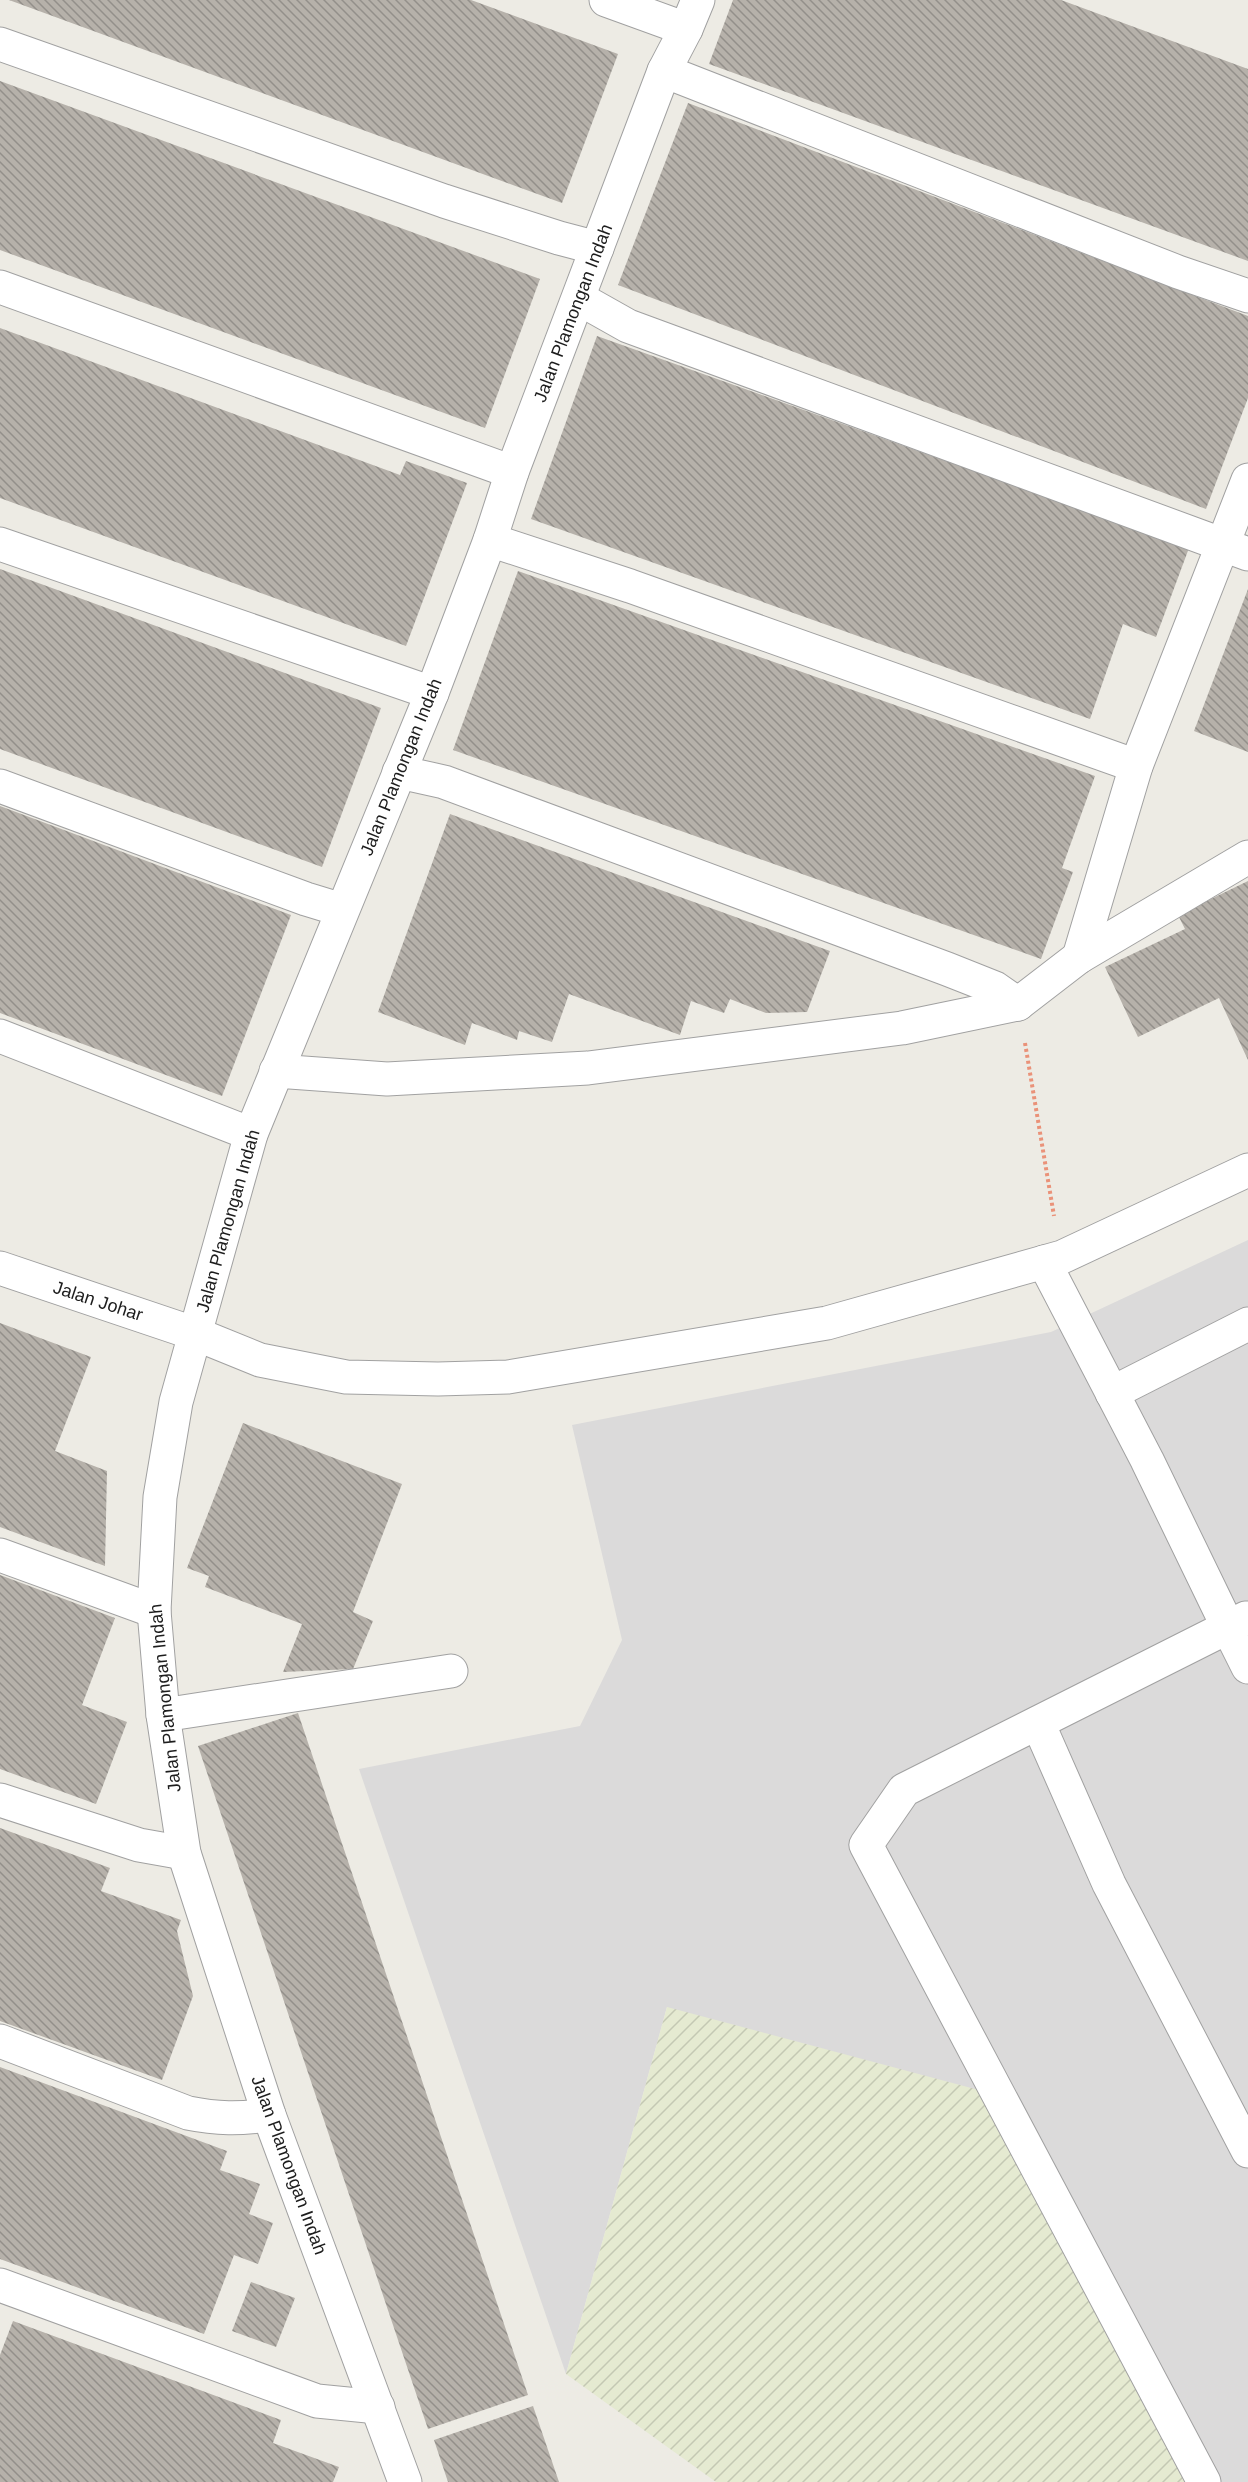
<svg xmlns="http://www.w3.org/2000/svg" width="1248" height="2482" font-family="Arial,sans-serif">
<defs>
<pattern id="farmland-furrows" width="10" height="10" patternUnits="userSpaceOnUse" patternTransform="scale(1.5)"><rect width="10" height="10" fill="#e5ead1"/><path d="M-1 1l2-2M0 10L10 0M9 11l2-2" fill="none" stroke="#c4c8b3"/></pattern>
<pattern id="building-back-hatch" width="6" height="6" patternUnits="userSpaceOnUse" patternTransform="scale(1.5)"><rect width="6" height="6" fill="#b6b1aa"/><path d="M-1 5l2 2M0 0l6 6M5-1l2 2" fill="none" stroke="#938f8a"/></pattern>
</defs>
<rect width="100%" height="100%" fill="#edebe4"/>
<!-- residential -->
<path fill="#dbdada" d="M 1248,1240 L 1248,2482 L 1188,2482 L 667,2007 L 566,2374 L 359,1769 L 580,1726 L 622,1640 L 572,1425 L 1051,1332 Z"/>
<!-- farmland -->
<path fill="url(#farmland-furrows)" d="M 667,2007 L 990,2093 L 1188,2482 L 716,2482 L 566,2374 Z"/>
<!-- building -->
<g fill="url(#building-back-hatch)">
<path d="M 9,0 L 471,0 L 618,54 L 562,203 Z"/>
<path d="M 733,0 L 1061,0 L 1248,69 L 1248,261 L 709,64 Z"/>
<path d="M 0,81 L 540,279 L 485,428 L 0,250 Z"/>
<path d="M 688,103 L 1248,316 L 1248,398 L 1206,509 L 618,285 Z"/>
<path d="M 0,328 L 400,475 L 406,461 L 467,483 L 406,646 L 0,498 Z"/>
<path d="M 597,336 L 1189,548 L 1156,637 L 1123,624 L 1090,719 L 531,519 Z"/>
<path d="M 0,569 L 381,708 L 322,867 L 0,749 Z"/>
<path d="M 518,571 L 1095,776 L 1062,868 L 1073,872 L 1041,959 L 453,750 Z"/>
<path d="M 1248,589 L 1248,752 L 1194,731 Z"/>
<path d="M 0,806 L 291,915 L 222,1096 L 0,1013 Z"/>
<path d="M 450,814 L 830,951 L 807,1012 L 766,1013 L 730,999 L 724,1013 L 691,1001 L 680,1035 L 569,994 L 552,1042 L 519,1031 L 517,1040 L 472,1023 L 465,1045 L 378,1012 Z"/>
<path d="M 1248,881 L 1248,1060 L 1219,998 L 1138,1037 L 1105,967 L 1185,929 L 1178,915 Z"/>
<path d="M 0,1323 L 91,1357 L 55,1451 L 107,1471 L 105,1566 L 0,1527 Z"/>
<path d="M 243,1423 L 402,1484 L 353,1612 L 373,1621 L 353,1669 L 283,1672 L 302,1624 L 205,1587 L 209,1576 L 187,1568 Z"/>
<path d="M 0,1575 L 115,1618 L 82,1705 L 127,1722 L 96,1804 L 0,1769 Z"/>
<path d="M 298,1713 L 528,2395 L 428,2429 L 198,1746 Z"/>
<path d="M 0,1828 L 110,1868 L 101,1891 L 181,1920 L 177,1931 L 193,1996 L 162,2080 L 0,2021 Z"/>
<path d="M 0,2067 L 227,2151 L 220,2170 L 260,2184 L 249,2214 L 273,2223 L 258,2264 L 234,2255 L 204,2334 L 0,2259 Z"/>
<path d="M 251,2282 L 295,2298 L 276,2347 L 232,2331 Z"/>
<path d="M 13,2321 L 281,2420 L 273,2443 L 339,2467 L 333,2482 L 0,2482 L 0,2355 Z"/>
<path d="M 533,2406 L 559,2482 L 448,2482 L 434,2440 Z"/>
</g>
<g fill="none" stroke-linecap="round" stroke-linejoin="round">
<!-- street casing -->
<g stroke="#a1a1a1" stroke-width="35">
<g id="street">
<path d="M 606,0 L 686,29"/>
<path d="M 0,44 L 444,201 L 559,238 L 597,248"/>
<path d="M 664,71 L 1178,272 L 1248,296"/>
<path d="M 0,287 L 512,472"/>
<path d="M 580,299 L 628,326 L 1248,554"/>
<path d="M 490,540 L 630,586 L 1136,766"/>
<path d="M 0,544 L 432,693"/>
<path d="M 399,772 L 444,782 L 947,969 L 995,988 L 1018,1004"/>
<path d="M 0,786 L 306,899 L 342,910"/>
<path d="M 1079,957 L 1136,766 L 1248,480"/>
<path d="M 0,1036 L 251,1134"/>
<path d="M 276,1071 L 387,1079 L 588,1068 L 902,1028 L 1018,1004 L 1079,957 L 1248,857"/>
<path d="M 1044,1262 L 1147,1460 L 1228,1627 L 904,1790 L 866,1845 L 1204,2482"/>
<path d="M 0,1268 L 196,1334 L 260,1360 L 346,1377 L 438,1379 L 508,1377 L 827,1323 L 1062,1257 L 1248,1170"/>
<path d="M 1112,1393 L 1248,1324"/>
<path d="M 0,1555 L 154,1611"/>
<path d="M 1246,1618 L 1228,1627 L 1248,1667"/>
<path d="M 163,1715 L 451,1671"/>
<path d="M 1038,1723 L 1109,1884 L 1248,2151"/>
<path d="M 0,1800 L 139,1845 L 184,1853"/>
<path d="M 0,2041 L 188,2113 C 218,2119 239,2119 269,2115"/>
<path d="M 0,2285 L 317,2401 L 378,2407"/>
<path d="M 405,2482 L 269,2115 L 184,1853 L 163,1715 L 154,1611 L 160,1497 L 176,1402 L 251,1134 L 432,693 L 490,540 L 512,472 L 664,71 L 686,29 L 698,0"/>
</g>
</g>
<!-- path -->
<path stroke="#ea9279" stroke-width="4" stroke-dasharray="3 3" stroke-linecap="butt" d="M 1025,1043 L 1054,1216"/>
<!-- street -->
<use href="#street" stroke="#fff" stroke-width="33"/>
</g>
<g text-anchor="middle" dominant-baseline="central" stroke-width="4.5" stroke-linejoin="round" paint-order="stroke">
<!-- street labels -->
<g font-size="18" fill="#1d1d1d" stroke="#fff">
<text transform="translate(573 313) rotate(-69)">Jalan Plamongan Indah</text>
<text transform="translate(401 767) rotate(-68)">Jalan Plamongan Indah</text>
<text transform="translate(228 1221) rotate(-74)">Jalan Plamongan Indah</text>
<text transform="translate(98 1301) rotate(18)">Jalan Johar</text>
<text transform="translate(165 1698) rotate(-96)">Jalan Plamongan Indah</text>
<text transform="translate(289 2165) rotate(70)">Jalan Plamongan Indah</text>
</g>
</g>
</svg>
